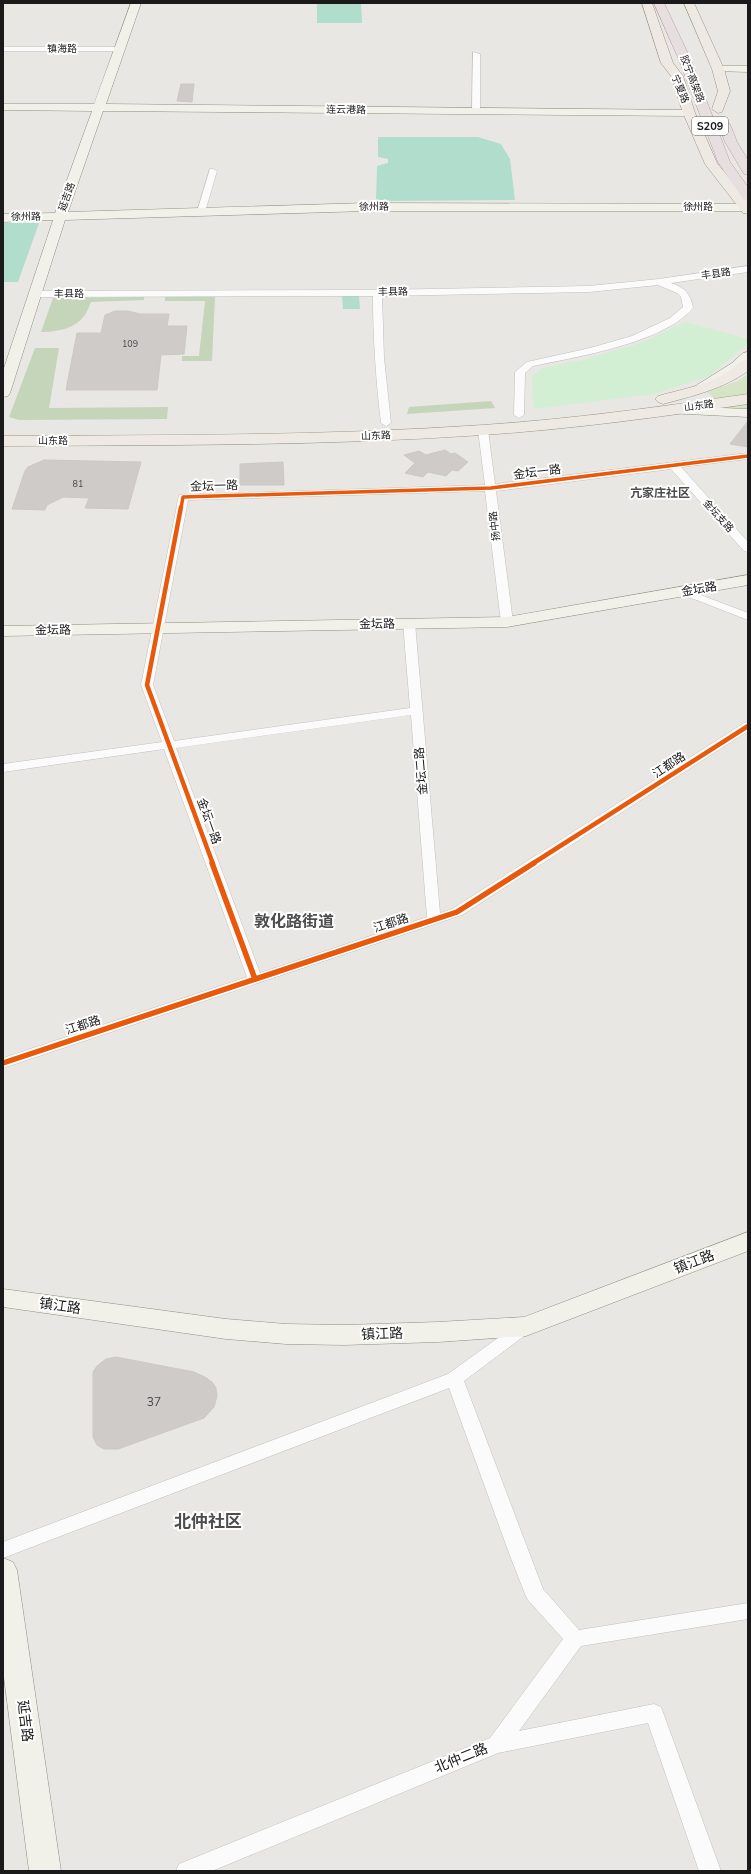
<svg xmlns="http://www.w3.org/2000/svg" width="751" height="1874" font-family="'Nunito Sans','Noto Sans SC',sans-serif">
<rect width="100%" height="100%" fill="#e9e7e3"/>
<!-- grass -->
<path fill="#d4e4c4" d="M 748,374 L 748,408 L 726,408 L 707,392 L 738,381 Z"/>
<!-- forest -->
<g fill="#c4d5ba">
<path d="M 215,296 L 212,361 L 182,361 L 182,356 L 199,356 L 205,301 L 165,301 L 165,297 Z"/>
<path d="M 144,297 L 144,300 L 91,302 C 89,306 87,313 84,316 C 75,329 55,332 41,332 L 53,298 Z"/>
<path d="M 35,348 L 59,348 L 49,408 L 168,407 L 167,419 L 19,420 L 9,417 Z"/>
<path d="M 491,401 L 495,408 L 407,414 L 409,407 Z"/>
</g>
<!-- park -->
<path fill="#d2eed3" d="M 685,322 L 748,339 L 748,344 L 709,376 L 654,394 L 534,409 L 532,377 L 542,368 L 583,360 L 641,343 Z"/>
<!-- pitch -->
<g fill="#b1ddcc">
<path d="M 317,3 L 361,3 L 362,23 L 317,23 Z"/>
<path d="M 378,137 L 478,137 L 501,144 L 510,159 L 515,200 L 376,201 L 377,166 L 388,163 L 388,159 L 378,157 Z"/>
<path d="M 3,223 L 39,223 L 18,282 L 3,282 Z"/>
<path d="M 342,296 L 359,296 L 360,309 L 343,309 Z"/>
</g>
<!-- building -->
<g fill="#cecbc8" stroke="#ccc9c5">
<path d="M 181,84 L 194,84 L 192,102 L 177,101 Z"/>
<path d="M 115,311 L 128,311 L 140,314 L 169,314 L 167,326 L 187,326 L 184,354 L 161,355 L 157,390 L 66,390 L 77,333 L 101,333 L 105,315 Z"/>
<path d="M 748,421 L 748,447 L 730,444 Z"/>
<path d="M 445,450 L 451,454 L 455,453 L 468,462 L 458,471 L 452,470 L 446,476 L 428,472 L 423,477 L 405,473 L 415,463 L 404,455 L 419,451 L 426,455 Z"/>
<path d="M 44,460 L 141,462 L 128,509 L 85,508 L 89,498 L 63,497 L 47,505 L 45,510 L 12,509 L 25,471 L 28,467 Z"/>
<path d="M 283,462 L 284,485 L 240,485 L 240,464 Z"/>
<path d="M 116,1357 L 194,1372 L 205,1377 L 212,1382 L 216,1388 L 217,1396 L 214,1407 L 204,1418 L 118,1449 L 104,1449 L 97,1445 L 93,1437 L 93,1372 L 97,1366 L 106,1359 Z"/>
</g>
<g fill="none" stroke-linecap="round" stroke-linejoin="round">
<!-- street casing -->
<g stroke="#c1c0bf" stroke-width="1">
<g id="street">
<path d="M 3,47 L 121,47 L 125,49 L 121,51 L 3,51 Z"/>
<path d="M 473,52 L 480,54 L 480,111 L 476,113 L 472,111 Z"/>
<path d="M 210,169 L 213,169 L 217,171 L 205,212 L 201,215 L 197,212 Z"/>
<path d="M 748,266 L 748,272 L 671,283 C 684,287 691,294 693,308 C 664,343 576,357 533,366 L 525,373 L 524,415 L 519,418 L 514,415 L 515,372 L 527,362 L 590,348 L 632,336 L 670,318 L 683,307 L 681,297 L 677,293 L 658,285 L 589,292 L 382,296 L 384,358 L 391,423 L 386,426 L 381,423 C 376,381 373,338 373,296 L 36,297 L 31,294 L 36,291 L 378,290 L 589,286 L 659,279 Z"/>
<path d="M 483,427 L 488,430 L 495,484 L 748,453 L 748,459 L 681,467 L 748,542 L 748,552 L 744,551 L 671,469 L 496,491 L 513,622 L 507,625 L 501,622 L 485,491 L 188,500 L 153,685 L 174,741 L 410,708 L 403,623 L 409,620 L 413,621 L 415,623 L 440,913 L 452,909 L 744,723 L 748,722 L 748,731 L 462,915 L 3,1068 L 3,1058 L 247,977 L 164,749 L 3,772 L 3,764 L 162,742 L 141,685 L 179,495 L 485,485 L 478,430 ZM 411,715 L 427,917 L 260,973 L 176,748 Z"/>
<path d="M 685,589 L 748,613 L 748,620 L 681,594 L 679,592 Z"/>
<path d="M 526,1320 L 532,1322 L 535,1326 L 532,1330 L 464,1381 L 543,1589 L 579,1630 L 748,1603 L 748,1619 L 581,1646 L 519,1731 L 654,1704 L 661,1707 L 721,1871 L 699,1871 L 648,1723 L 498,1753 L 212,1871 L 176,1871 L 179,1864 L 490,1738 L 563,1639 L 528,1600 L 525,1594 L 509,1553 L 449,1388 L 3,1558 L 3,1542 L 448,1374 L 520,1322 Z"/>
</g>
</g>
<!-- secondary casing -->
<g stroke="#8f907d" stroke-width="1">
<g id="secondary">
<path d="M 131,3 L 141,3 L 106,104 L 689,110 L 695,113 L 689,116 L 103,111 L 68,212 L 367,203 L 745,204 L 748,205 L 748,211 L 367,211 L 65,220 L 10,393 L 8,396 L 3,397 L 3,371 L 53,220 L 3,222 L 3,214 L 55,213 L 92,111 L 3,110 L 3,104 L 94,104 Z"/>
<path d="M 718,66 L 748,66 L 748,72 L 714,71 L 713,69 L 714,67 Z"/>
<path d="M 748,352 L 748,364 C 738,373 709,394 697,391 L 695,388 L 697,385 L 732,363 L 743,353 Z"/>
<path d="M 672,406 L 748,409 L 748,417 L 667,413 L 665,410 L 667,407 Z"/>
<path d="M 748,575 L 748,585 L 507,627 L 3,636 L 3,626 L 507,617 Z"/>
<path d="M 748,1232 L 748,1251 L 526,1336 L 438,1342 L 344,1345 L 286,1344 L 226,1339 L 3,1307 L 3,1289 L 226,1319 L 286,1324 L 344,1325 L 438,1322 L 524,1317 Z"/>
<path d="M 3,1558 L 13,1562 L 17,1570 L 61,1871 L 29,1871 L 3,1670 Z"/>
</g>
</g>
<!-- primary casing -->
<g stroke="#9d9482" stroke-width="1">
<g id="primary">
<path d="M 642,3 L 652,3 L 673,63 L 683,76 L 695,113 L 717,163 L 748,201 L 748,214 L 743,213 L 705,164 L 683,113 L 671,76 L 661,63 Z"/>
<path d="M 684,3 L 694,3 L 724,69 L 730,91 L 722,112 L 718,113 L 712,109 L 718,91 L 712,69 Z"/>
<path d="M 748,359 L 748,371 C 723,389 693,396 663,404 L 658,402 L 655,399 L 658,396 C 679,390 704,386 724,374 C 732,370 738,362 748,359 Z"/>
<path d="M 748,394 L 748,404 C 660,417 572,429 483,435 C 323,446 163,445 3,446 L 3,436 C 163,435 323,436 483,425 C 572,419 660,407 748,394 Z"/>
</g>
</g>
<!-- highway casing -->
<g stroke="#bb9ea5" stroke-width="1">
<g id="highway">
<path d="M 654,3 L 664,3 L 691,60 L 730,162 L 748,187 L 748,200 L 743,199 L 718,162 L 679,60 Z"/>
<path d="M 724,120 L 730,124 L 737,142 L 748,160 L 748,175 L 744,174 L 725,142 L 718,124 Z"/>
</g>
</g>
<!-- street -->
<use href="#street" fill="#fcfbfb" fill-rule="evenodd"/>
<!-- secondary -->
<use href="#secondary" fill="#f1f0e9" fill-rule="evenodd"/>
<!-- primary -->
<use href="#primary" fill="#eeeae3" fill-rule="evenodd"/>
<!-- highway -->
<use href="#highway" fill="#e7dedf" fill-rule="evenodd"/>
<!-- cycleway-far2 casing -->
<g stroke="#fff" stroke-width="5">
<path id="cycleway-far2" d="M 181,508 L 183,497 L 491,488 L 748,456"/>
</g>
<!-- cycleway-far1 casing -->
<g stroke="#fff" stroke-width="6">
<g id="cycleway-far1">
<path d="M 181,507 L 147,685 L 213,864"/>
<path d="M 532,864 L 748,726"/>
</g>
</g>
<!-- cycleway casing -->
<g stroke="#fff" stroke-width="8">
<g id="cycleway">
<path d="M 212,863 L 255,979"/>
<path d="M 3,1063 L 457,912 L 534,863"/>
</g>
</g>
<!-- cycleway-far2 -->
<use href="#cycleway-far2" stroke="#e8590c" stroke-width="3.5"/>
<!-- cycleway-far1 -->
<use href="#cycleway-far1" stroke="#e8590c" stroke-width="4.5"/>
<!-- cycleway -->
<use href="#cycleway" stroke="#e8590c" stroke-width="5.5"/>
</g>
<g text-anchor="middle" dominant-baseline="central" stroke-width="4" stroke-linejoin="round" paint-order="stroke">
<!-- far-number labels -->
<g font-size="9" fill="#474646">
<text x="130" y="344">109</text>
<text x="78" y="484">81</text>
</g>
<!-- far-street labels -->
<g font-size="10" fill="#1a1a1a" stroke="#fff">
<text x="62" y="49">镇海路</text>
<text transform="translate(692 79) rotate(69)">胶宁高架路</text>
<text transform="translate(680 89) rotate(68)">宁夏路</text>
<text transform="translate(346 110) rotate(1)">连云港路</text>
<text transform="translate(67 197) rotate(-70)">延吉路</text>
<text transform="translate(374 207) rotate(-1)">徐州路</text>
<text x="698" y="207">徐州路</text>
<text transform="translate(26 217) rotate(-1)">徐州路</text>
<text transform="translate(716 274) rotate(-8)">丰县路</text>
<text transform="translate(393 292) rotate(-1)">丰县路</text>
<text x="69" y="294">丰县路</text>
<text transform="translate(699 406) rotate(-8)">山东路</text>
<text transform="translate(376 436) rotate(-2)">山东路</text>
<text x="53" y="441">山东路</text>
<text transform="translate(718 516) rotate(48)">金坛支路</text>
<text transform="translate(495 526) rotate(-97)">扬中路</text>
</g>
<!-- shield labels -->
<rect fill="#fff" stroke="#5f5f5f" stroke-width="1" x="692" y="117" width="36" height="18" rx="3"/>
<g font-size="11" font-weight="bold" fill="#1a1a1a">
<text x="710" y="126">S209</text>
</g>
<!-- street labels -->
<g font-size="12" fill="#1a1a1a" stroke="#fff">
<text transform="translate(537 472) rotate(-7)">金坛一路</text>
<text transform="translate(214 486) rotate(-2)">金坛一路</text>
<text transform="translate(699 589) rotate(-10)">金坛路</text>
<text transform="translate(377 624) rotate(-1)">金坛路</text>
<text transform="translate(53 630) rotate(-1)">金坛路</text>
<text transform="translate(669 765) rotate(-33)">江都路</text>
<text transform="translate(421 771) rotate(-95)">金坛二路</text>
<text transform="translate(209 821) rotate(70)">金坛一路</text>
<text transform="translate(391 923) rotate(-18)">江都路</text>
<text transform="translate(83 1025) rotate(-18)">江都路</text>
</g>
<!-- far-quarter labels -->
<g font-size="12" font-weight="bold" fill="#4d4d4d" stroke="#fff">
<text x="660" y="493">亢家庄社区</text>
</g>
<!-- near-number labels -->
<g font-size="12" fill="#474646">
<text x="154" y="1402">37</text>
</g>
<!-- near-street labels -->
<g font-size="14" fill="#1a1a1a" stroke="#fff">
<text transform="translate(694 1262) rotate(-21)">镇江路</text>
<text transform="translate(60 1306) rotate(8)">镇江路</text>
<text transform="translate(382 1334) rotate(-2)">镇江路</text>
<text transform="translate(25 1721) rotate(83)">延吉路</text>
<text transform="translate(461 1758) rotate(-22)">北仲二路</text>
</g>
<!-- district labels -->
<g font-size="16" font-weight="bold" fill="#4d4d4d" stroke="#fff">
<text x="294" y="922">敦化路街道</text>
</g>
<!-- near-quarter labels -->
<g font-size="17" font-weight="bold" fill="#4d4d4d" stroke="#fff">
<text x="208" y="1521">北仲社区</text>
</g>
</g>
<!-- border -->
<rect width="751" height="1874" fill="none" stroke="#1a1a1a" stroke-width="8"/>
</svg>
